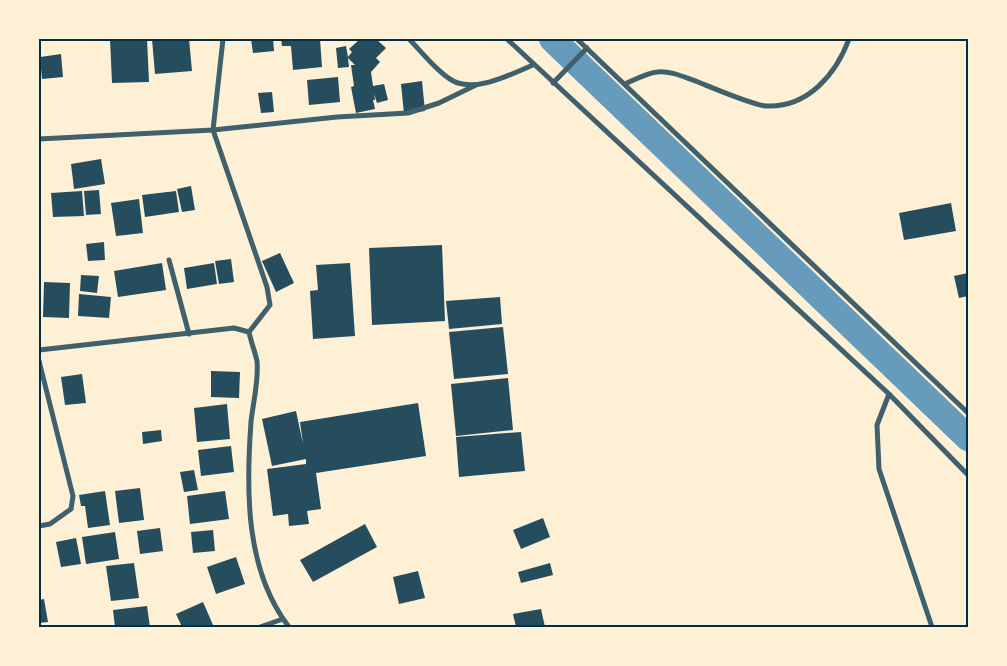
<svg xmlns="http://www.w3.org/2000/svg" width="1007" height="666" font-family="'Varela Round',sans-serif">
<rect width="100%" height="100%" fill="#fdf0d5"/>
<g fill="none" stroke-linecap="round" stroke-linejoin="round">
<!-- canal -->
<path stroke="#669bbc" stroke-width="26" d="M 552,39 L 968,438"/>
</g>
<!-- building -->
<g fill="#264d5e">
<path d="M 110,39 L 147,39 L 149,82 L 112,83 Z"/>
<path d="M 152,39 L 189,39 L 192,71 L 155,74 Z"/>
<path d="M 251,39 L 273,39 L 274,51 L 253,53 Z"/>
<path d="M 281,39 L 298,39 L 299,41 L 320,39 L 322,67 L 293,70 L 291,46 L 282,46 Z"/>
<path d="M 360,39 L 376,39 L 386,48 L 376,58 L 380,62 L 371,72 L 373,86 L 384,84 L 388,100 L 377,103 L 374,94 L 375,100 L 373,100 L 375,109 L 356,113 L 351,87 L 354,86 L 351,65 L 355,65 L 348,58 L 349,67 L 338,68 L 336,48 L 346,46 L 348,57 L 352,52 L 349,49 Z"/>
<path d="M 61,54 L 63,77 L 42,79 L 40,57 Z"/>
<path d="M 338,77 L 340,102 L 309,105 L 307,80 Z"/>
<path d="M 422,81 L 425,111 L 404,114 L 401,84 Z"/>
<path d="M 272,92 L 274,112 L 261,113 L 258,93 Z"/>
<path d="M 101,159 L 105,184 L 74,189 L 71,164 Z"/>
<path d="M 191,186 L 195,210 L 182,212 L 177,189 Z"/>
<path d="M 99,190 L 101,214 L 86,215 L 84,191 Z"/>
<path d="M 82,191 L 84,216 L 53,217 L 51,193 Z"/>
<path d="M 176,191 L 179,212 L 145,217 L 142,195 Z"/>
<path d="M 139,199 L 143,233 L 116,236 L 111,203 Z"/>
<path d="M 951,203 L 956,231 L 904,240 L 899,213 Z"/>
<path d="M 104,242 L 105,260 L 88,261 L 86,244 Z"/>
<path d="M 442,245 L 445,321 L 372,325 L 369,248 Z"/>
<path d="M 280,253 L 294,283 L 276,292 L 262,261 Z"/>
<path d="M 231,259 L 234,282 L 219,284 L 215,261 Z"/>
<path d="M 162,263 L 166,290 L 118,297 L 114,271 Z"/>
<path d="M 214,263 L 217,284 L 187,289 L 184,268 Z"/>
<path d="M 350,263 L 355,336 L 313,339 L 310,291 L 318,290 L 316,265 Z"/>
<path d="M 968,273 L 968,296 L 959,298 L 954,276 Z"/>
<path d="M 81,275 L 99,276 L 97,293 L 80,291 Z"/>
<path d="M 44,282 L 70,283 L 69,318 L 43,317 Z"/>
<path d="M 79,294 L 111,297 L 109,318 L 78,316 Z"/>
<path d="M 500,297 L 502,324 L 449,329 L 446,301 Z"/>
<path d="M 503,327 L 508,374 L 454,379 L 449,332 Z"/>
<path d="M 211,371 L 240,372 L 239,398 L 211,397 Z"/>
<path d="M 82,374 L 86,403 L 65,405 L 61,377 Z"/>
<path d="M 508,378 L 513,430 L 456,436 L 451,384 Z"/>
<path d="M 418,403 L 426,456 L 316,473 L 321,509 L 307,511 L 309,524 L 289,526 L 288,514 L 273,516 L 267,469 L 306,464 L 306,459 L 272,466 L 262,419 L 296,411 L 303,444 L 300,422 Z"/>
<path d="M 227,404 L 230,439 L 197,442 L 194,408 Z"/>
<path d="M 161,430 L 162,441 L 143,444 L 142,432 Z"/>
<path d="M 521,432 L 525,471 L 459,477 L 456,437 Z"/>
<path d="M 231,446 L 234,472 L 201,476 L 198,450 Z"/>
<path d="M 194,470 L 198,490 L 184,492 L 180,472 Z"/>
<path d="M 140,488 L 144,520 L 119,523 L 115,491 Z"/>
<path d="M 105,491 L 110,525 L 88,528 L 85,506 L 81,506 L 79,495 Z"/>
<path d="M 225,491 L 229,519 L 190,524 L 187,496 Z"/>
<path d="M 543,518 L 550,537 L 521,549 L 513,530 Z"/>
<path d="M 365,524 L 377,547 L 313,582 L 300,560 Z"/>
<path d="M 160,528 L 163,551 L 140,554 L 137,531 Z"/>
<path d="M 213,530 L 215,551 L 193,553 L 191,532 Z"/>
<path d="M 115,532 L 119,559 L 86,564 L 82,537 Z"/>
<path d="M 76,538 L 81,564 L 61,567 L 56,542 Z"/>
<path d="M 236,557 L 245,584 L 216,594 L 207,567 Z"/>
<path d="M 134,563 L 139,598 L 111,601 L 106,566 Z"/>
<path d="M 550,563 L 553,575 L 521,583 L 518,572 Z"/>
<path d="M 418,571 L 425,598 L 399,604 L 393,577 Z"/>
<path d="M 44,599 L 48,622 L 39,623 L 39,600 Z"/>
<path d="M 203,602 L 213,625 L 207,627 L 182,627 L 176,614 Z"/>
<path d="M 147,606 L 150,627 L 115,627 L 113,610 Z"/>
<path d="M 541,609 L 545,627 L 516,627 L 513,614 Z"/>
</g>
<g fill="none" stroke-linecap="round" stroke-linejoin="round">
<!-- minor -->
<g stroke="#3f606c" stroke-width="5">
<path d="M 223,39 L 213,130 L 267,287 L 270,305 L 249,332"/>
<path d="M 409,39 C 420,50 443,79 458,83 C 482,90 511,74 533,65"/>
<path d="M 507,39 L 889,394 L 968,475"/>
<path d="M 577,39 L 968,413"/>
<path d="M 553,83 L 587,48"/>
<path d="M 625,84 C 634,80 647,73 657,72 C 670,70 686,78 698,82 C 713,88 753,105 766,106 C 808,108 836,74 849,39"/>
<path d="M 39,139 L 213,130 L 337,117 L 408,113 L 439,103 L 476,85"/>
<path d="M 169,260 L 189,334"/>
<path d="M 39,350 L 234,328 L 249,332 C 251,342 255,352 257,361 C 259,380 253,403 251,422 C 246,490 245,570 289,627"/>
<path d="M 39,361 L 73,496 L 71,509 L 50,524 L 39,526"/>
<path d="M 889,394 L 877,425 L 879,469 L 932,627"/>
<path d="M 260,627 L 283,619"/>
</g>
</g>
<!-- border -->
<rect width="1007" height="666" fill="none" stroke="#fdf0d5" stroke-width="80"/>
<rect x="40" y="40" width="927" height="586" fill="none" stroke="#003049" stroke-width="2"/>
</svg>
